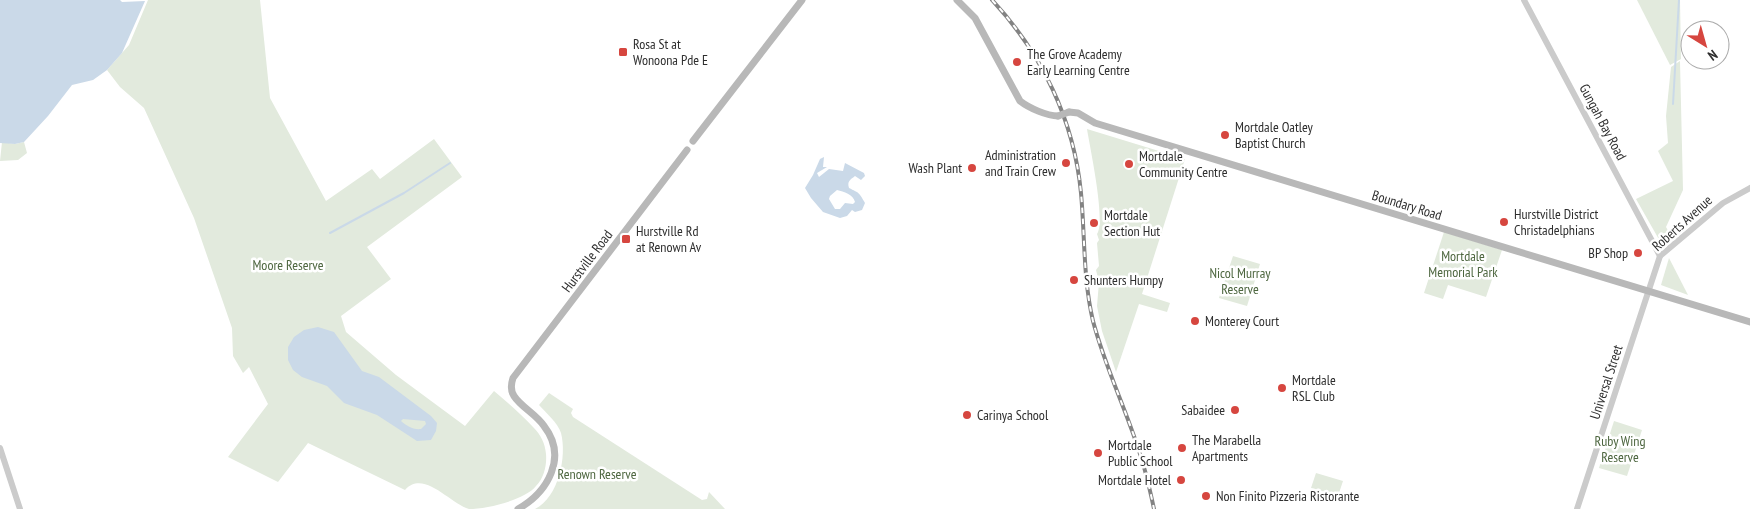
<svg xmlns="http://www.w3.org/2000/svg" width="1750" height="509" font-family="'PT Sans Narrow',sans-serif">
<rect width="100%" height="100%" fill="#fff"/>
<!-- green -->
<g fill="#e2eadd">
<path d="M 148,0 L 260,0 L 270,98 L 326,201 L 372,169 L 380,179 L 434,139 L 462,177 L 367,247 L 391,279 L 341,316 L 346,332 L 396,375 L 465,426 L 494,391 C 507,402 521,414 533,427 C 541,435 545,443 546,454 C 547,465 544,478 536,486 C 525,500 487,509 469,509 C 450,504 424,469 405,490 L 308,443 L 278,482 L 228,457 L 268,404 L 249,367 L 243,373 L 233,356 L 232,328 L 194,218 L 144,108 L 120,87 L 107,70 L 129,45 Z"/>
<path d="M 1637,0 L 1680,0 L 1681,59 L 1670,65 Z"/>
<path d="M 1680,61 L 1683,190 L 1666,227 L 1671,236 L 1661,243 L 1636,199 L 1673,181 L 1658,151 L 1668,143 L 1666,116 L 1671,67 Z"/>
<path d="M 1087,129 L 1185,159 L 1142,294 L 1170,303 L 1167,312 L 1139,304 L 1116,372 L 1102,331 L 1097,306 L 1099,282 L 1096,270 L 1099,266 L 1097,243 L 1099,240 L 1097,234 C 1106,221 1090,148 1087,129 Z"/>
<path d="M 2,142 L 15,144 L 24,142 L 27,153 L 18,160 L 0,161 Z"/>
<path d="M 1444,232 L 1502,250 L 1486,297 L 1448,285 L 1443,299 L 1424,293 Z"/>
<path d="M 1233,256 L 1260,264 L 1247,306 L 1219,298 Z"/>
<path d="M 1669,258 L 1688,295 L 1661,285 Z"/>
<path d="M 549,393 L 573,409 L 571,413 L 573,417 L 702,500 L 707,499 L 709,492 L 725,509 L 535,509 C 559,497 567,456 561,433 C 558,423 546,413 539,405 Z"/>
<path d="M 1614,421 L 1642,430 L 1627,476 L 1599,468 Z"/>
<path d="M 1316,473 L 1343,481 L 1338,496 L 1311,488 Z"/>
</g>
<!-- water -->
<g fill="#cad9e8" fill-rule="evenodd">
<path d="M 0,0 L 120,0 L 122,2 L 145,1 L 122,53 L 107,70 L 93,80 L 72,85 L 48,116 L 24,142 L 15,144 L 0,143 Z"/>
<path d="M 824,157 L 823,167 L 827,167 L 817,173 L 819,177 L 829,169 L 843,171 L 845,163 L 864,173 L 865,176 L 861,180 L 855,176 C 850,180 847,181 849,188 C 859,193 859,192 865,203 L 862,210 L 855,212 L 852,210 L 847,216 L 840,218 L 823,212 L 811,198 L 805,188 L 813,175 L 820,159 ZM 837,190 C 844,192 853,194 855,202 L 853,204 L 845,203 L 840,209 L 835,209 L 829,199 L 830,196 Z"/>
<path d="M 318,327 L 334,332 L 362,371 L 379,377 L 431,416 L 437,423 L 436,431 L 431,440 L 417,441 L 377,415 L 344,403 L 327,386 L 302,377 L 293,370 L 288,360 L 288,347 L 294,337 L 304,330 ZM 403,419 L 425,421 L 426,424 L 421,429 C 413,430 407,426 401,421 Z"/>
</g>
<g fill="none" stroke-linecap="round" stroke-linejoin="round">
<!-- stream -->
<g stroke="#cad9e8" stroke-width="2">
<path d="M 1673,104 L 1679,0"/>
<path d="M 330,233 L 404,193 L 450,163"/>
</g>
<!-- tertiary -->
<g stroke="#cbcbcb" stroke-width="6">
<path d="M 1524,0 L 1660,256"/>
<path d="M 0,448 L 20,509"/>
<path d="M 1577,509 L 1660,256 L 1723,203 L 1750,188"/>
</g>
<!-- secondary -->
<g stroke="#b8b8b8" stroke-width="7">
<path d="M 957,0 L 975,18 L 1020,101 C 1029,108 1047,116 1058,116"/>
<path d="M 1069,112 L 1078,113 L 1095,123 L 1750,322"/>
<path d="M 693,141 L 802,0"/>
<path d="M 518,509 C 548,492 568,457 544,426 C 536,414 521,407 514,396 C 510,390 511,384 513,378 L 687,150"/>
</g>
<!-- rail casing -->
<g stroke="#838383" stroke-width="4">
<path id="rail" d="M 992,0 C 1042,54 1074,120 1081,193 C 1085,236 1083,279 1093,321 C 1105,367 1126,409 1140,454 C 1146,472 1150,490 1154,509"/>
</g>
<!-- rail -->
<use href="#rail" stroke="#fff" stroke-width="2" stroke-dasharray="5.5" stroke-linecap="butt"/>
<!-- secondary-bridge -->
<path stroke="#b8b8b8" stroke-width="7" d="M 1058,116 L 1069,112"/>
</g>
<!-- markers -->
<g fill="#d6463f" stroke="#fff" stroke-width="2">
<rect x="618" y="47" width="10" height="10" rx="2.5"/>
<circle cx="1017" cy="62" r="5"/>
<circle cx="1225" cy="135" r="5"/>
<circle cx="1066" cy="163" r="5"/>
<circle cx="1129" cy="164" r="5"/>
<circle cx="972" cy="168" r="5"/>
<circle cx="1504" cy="222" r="5"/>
<circle cx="1094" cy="223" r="5"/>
<rect x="621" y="234" width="10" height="10" rx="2.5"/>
<circle cx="1638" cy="253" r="5"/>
<circle cx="1074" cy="280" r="5"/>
<circle cx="1195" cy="321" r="5"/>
<circle cx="1282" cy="388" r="5"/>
<circle cx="1235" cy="410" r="5"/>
<circle cx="967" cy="415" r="5"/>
<circle cx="1182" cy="448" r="5"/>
<circle cx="1098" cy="453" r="5"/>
<circle cx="1181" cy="480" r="5"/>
<circle cx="1206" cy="496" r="5"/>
</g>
<g text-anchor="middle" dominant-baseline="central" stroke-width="5" stroke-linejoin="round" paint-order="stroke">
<!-- poi labels -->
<g font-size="14" fill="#2e2e2e" stroke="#fff" text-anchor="start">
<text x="633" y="44">Rosa St at<tspan x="633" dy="16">Wonoona Pde E</tspan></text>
<text x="1027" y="54">The Grove Academy<tspan x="1027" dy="16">Early Learning Centre</tspan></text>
<text x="1235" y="127">Mortdale Oatley<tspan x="1235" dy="16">Baptist Church</tspan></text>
<text x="1056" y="155" text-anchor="end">Administration<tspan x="1056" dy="16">and Train Crew</tspan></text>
<text x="1139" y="156">Mortdale<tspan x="1139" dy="16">Community Centre</tspan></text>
<text x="962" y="168" text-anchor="end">Wash Plant</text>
<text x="1514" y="214">Hurstville District<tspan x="1514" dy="16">Christadelphians</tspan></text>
<text x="1104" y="215">Mortdale<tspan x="1104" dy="16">Section Hut</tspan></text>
<text x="636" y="231">Hurstville Rd<tspan x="636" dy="16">at Renown Av</tspan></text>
<text x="1628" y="253" text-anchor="end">BP Shop</text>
<text x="1084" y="280">Shunters Humpy</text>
<text x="1205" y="321">Monterey Court</text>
<text x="1292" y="380">Mortdale<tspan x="1292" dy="16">RSL Club</tspan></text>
<text x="1225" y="410" text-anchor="end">Sabaidee</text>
<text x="977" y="415">Carinya School</text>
<text x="1192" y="440">The Marabella<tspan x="1192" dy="16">Apartments</tspan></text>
<text x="1108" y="445">Mortdale<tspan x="1108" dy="16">Public School</tspan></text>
<text x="1171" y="480" text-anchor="end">Mortdale Hotel</text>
<text x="1216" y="496">Non Finito Pizzeria Ristorante</text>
</g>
<!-- street labels -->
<g font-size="14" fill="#2e2e2e" stroke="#fff">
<text transform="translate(1603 122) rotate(62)">Gungah Bay Road</text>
<text transform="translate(1407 205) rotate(17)">Boundary Road</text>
<text transform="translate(1682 223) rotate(-42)">Roberts Avenue</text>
<text transform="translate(587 261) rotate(-53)">Hurstville Road</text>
<text transform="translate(1606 382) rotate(-72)">Universal Street</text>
</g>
<!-- park labels -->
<g font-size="14" fill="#4d663f" stroke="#fff">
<text x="1463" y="256">Mortdale<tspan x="1463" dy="16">Memorial Park</tspan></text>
<text x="288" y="265">Moore Reserve</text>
<text x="1240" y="273">Nicol Murray<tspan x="1240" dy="16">Reserve</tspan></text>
<text x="1620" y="441">Ruby Wing<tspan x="1620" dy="16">Reserve</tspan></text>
<text x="597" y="474">Renown Reserve</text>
</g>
</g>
<!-- north arrow -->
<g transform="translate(1705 45) rotate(143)"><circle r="24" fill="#ffffff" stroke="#ababab"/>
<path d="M0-4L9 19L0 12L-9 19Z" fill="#d6463f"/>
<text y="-8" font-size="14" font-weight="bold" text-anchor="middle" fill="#2e2e2e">N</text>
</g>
</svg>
